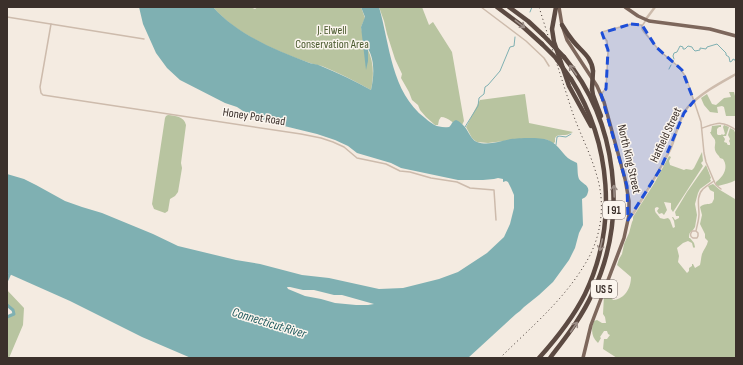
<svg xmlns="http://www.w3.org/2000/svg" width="743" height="365" font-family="'Sofia Sans Condensed',sans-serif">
<rect width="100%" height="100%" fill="#f4ebe1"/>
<!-- green -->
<g fill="#b8c4a0">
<path d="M 213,7 L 250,7 L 255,9 L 258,7 L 361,7 L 365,18 L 361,27 L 368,61 L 367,48 C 374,61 374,76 371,90 C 355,81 339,73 322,66 C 317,65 312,64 307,62 C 274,50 236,34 213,7 Z"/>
<path d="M 379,7 L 422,7 L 429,25 L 433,22 L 452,52 L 464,121 L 460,129 C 455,124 448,117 441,117 L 439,120 L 438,125 L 435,125 L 426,117 L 420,110 L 418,105 L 412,100 L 409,92 L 401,78 L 402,74 L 395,59 L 387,34 L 384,21 Z"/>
<path d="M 729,92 L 734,92 L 735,96 L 736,96 L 736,118 L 735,116 L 726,116 L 724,107 L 722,106 L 717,107 L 718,113 L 710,112 L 704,105 L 701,98 L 707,94 L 712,104 L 716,105 L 724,98 L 731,97 Z"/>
<path d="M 525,94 L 529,123 L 573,132 C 570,133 568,135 565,135 C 560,135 558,134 555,138 L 555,142 L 553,144 L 548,140 L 541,139 L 519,139 L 488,143 L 477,142 L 474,140 L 472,138 L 466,127 L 480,100 Z"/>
<path d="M 168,115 C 175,116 184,116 186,125 L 181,163 L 182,168 L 178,192 L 175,196 L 170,199 L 168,211 L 165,213 L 154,209 L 152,204 L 165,118 L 166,116 Z"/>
<path d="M 721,125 L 721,127 L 719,127 L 717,129 L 717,134 L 718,135 L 721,135 L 722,134 L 723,135 L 725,134 L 723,127 L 724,125 L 729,127 L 726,136 L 723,136 L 725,139 L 724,142 L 727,143 L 727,144 L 728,145 L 730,145 L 730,143 L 729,141 L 730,139 L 728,135 L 730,128 L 734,130 L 736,135 L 736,180 C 731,183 724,184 718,186 L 716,185 L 716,182 C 723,177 729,168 723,159 L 720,158 C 719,155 716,154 715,150 C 714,147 716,143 715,140 C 714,138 711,135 710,132 L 711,132 L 712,126 Z"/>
<path d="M 702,152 L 703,161 L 701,163 L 703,166 L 673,212 L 671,209 L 671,203 L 664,202 L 667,210 L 664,215 L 662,213 L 659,214 L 657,211 L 659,208 L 657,207 L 655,208 C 654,213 658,214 660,218 L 664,219 L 668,218 L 670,220 L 673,228 L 675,227 L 674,221 L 672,217 L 673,217 L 675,220 L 679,218 L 679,216 L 676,216 L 675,212 L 687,192 L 706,165 L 711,178 L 710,179 L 711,181 L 700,189 L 698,193 L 695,204 L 697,215 L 695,227 C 692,233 689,230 689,238 L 690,238 L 694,243 L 695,247 L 694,248 L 693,247 L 692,243 L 688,241 L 683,243 L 677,248 L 679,256 L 678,262 L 687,273 L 689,271 L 689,268 L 692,266 L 692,264 L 693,264 L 695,268 L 700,265 C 701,261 701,257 702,254 C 704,249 707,246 708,241 L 705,238 L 705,234 L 700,224 L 702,215 L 700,207 C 704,203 708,205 712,203 L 714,199 L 714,192 L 710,190 L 708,186 L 713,184 L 720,190 L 735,199 L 736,198 L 736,358 L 617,358 L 603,349 L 604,339 L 607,339 L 610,335 L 608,334 L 607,331 L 604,331 L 600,337 L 601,338 L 598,343 C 591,337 591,329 594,321 L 597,320 L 602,323 L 606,323 L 605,317 L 603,314 L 604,295 L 609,297 L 610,296 L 613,300 C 625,299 631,288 631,277 L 617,265 L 619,259 L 622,254 L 624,244 L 629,233 L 632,222 L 633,220 L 633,217 L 655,182 L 669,156 L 671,157 L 669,161 L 670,165 L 684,170 L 686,169 L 692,170 L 694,168 Z"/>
<path d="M 7,290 L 24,308 L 23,325 L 9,358 L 7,358 L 7,317 L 14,314 L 13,310 L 7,305 Z"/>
</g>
<!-- water -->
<path fill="#7fb0b2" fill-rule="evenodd" d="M 139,7 L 213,7 C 237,34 273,49 307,62 C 311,64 317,64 321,66 C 338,73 355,81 371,90 C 374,77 375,60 368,49 L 368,61 L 366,70 L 361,27 L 365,17 L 361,7 L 379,7 C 390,45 391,92 425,118 C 433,125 438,128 449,127 C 452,125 451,122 456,120 C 468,125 469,139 477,142 C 488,146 500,141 511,139 C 519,138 540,137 548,140 C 560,145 562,155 571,160 C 573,161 575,162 577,163 C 578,168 577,174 579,179 C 582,184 590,185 588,192 C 587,196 586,197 582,199 L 583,225 L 579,233 L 575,248 L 569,260 L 553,282 L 539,295 L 524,307 L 520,311 L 516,314 L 468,358 L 191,358 L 142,337 L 70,301 L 7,273 L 7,174 L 24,179 L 36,185 L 65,201 L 82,207 L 102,213 L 153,234 L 178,246 L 236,260 L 260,264 L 302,275 L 329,278 L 379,289 L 403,288 L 439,279 L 458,272 L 487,253 L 504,237 L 510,224 L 514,208 L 514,195 L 511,188 L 508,182 L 506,181 L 503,182 L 503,179 L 498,178 L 494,179 L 483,180 L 458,180 L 401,168 L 391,163 L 357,153 L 348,146 L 335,140 L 317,134 L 276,124 L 267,119 L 261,120 L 243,111 L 237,107 L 225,103 L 180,80 L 167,68 L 156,53 L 143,24 ZM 290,287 L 303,290 L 314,290 L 334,295 L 342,295 L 374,304 L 368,305 L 356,305 L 335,303 L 321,299 L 305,296 L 288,289 L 287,287 Z"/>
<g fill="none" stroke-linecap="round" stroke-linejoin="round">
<!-- stream -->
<g stroke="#7fb0b2" stroke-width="1">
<path d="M 530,12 L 532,7"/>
<path d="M 674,59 L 673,56 L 674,53 L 677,52 L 680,46 L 683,47 L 683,49 L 685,49 L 688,46 L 692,47 L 693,49 L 695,51 L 700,50 L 700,48 L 706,49 L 707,47 L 717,44 L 726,53 L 726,55 L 729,57 L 730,62 L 732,61 L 733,59 L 735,60 L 736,63"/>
<path d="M 669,69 L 671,65"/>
<path d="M 465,127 L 478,106 L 479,98 L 484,94 L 485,87 L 488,85 L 500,71 L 510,47 L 514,46 L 515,37"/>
<path d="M 556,145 L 557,137 L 559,136 L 566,137 L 571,134"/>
</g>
<!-- river -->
<g stroke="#7fb0b2" stroke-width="3">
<path d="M 7,280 L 11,271"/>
<path d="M 7,305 L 13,310 L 14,314 L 7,317"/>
</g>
<!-- minor -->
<g stroke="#cdbbac" stroke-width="1.5">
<path d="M 481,7 L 526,41 L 544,58 L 549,66"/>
<path d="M 7,17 L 144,39"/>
<path d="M 646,20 L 642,26 L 642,29 L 644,32 L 660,51 L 679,67 L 686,77 L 701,122 L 704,153 L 706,162 L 714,181 L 716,185 L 721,189"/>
<path d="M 51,24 L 40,87 L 41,93 L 43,95 L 301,134 L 321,138 L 333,142 L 344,147 L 357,158 L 386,164 L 400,171 L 410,172 L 431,178 L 457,182 L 470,188 L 494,190 L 496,220"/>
<path d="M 602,93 L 606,88 L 608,50 L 607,41 L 602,34 L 602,32 L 631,24 L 642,25"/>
<path d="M 702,128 C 717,123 722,120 736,130"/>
<path d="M 696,231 L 698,233 L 698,236 L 697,238 L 693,238 C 690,237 690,234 692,231 L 696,231 C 697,225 699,220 699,214 C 699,206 696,196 703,189 C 706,186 710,184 714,181"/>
</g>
<!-- tertiary -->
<g stroke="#cdbbac" stroke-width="2.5">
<path d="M 646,19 L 655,7"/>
<path d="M 628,220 L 633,214 C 646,193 659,172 670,150 C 676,137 679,117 688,107 C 701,93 720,83 736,74"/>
</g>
<!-- primary -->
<g stroke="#7d675c" stroke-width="3.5">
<path d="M 559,7 L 562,25 L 567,40 L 597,86 L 604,102 L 625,179 L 629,201 L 629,215 L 624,238 L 591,325 L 583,358"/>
<path d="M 625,7 L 638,16 L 649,21 L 710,29 L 736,36"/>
</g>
<!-- motorway -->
<g stroke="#5c4a42" stroke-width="4.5">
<path d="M 497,7 L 521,25 L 542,44"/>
<path d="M 509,7 L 528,21 L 543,35"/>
<path d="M 556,7 L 552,29 L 554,42 L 569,86 L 591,126"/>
<path d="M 562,25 C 565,30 569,36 573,41 C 581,51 592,57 593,71"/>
<path d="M 592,89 L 593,95 L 601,116"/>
<path d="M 539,358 C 557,338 573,318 585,294 C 618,225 611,143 571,79"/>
<path d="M 550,358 C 566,337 582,317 593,292 C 628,217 618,122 564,57"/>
</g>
<!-- rail -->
<path stroke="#3b302b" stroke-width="1" stroke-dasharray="1 3" stroke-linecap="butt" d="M 500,358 C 530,328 563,301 585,264 C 602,237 606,203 596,173 C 590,152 579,132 572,111 C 561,77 550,42 539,7"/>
<!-- motorway-bridge -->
<g stroke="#5c4a42" stroke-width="4.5">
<path d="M 543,35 L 564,57"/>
<path d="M 542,44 L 555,57 L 571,79"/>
<path d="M 592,89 L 593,71"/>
</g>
</g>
<!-- one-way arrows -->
<defs><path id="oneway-shaft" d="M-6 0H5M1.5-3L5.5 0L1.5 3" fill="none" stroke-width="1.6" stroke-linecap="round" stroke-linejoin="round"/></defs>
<g stroke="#9c8e87">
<use href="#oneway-shaft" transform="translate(520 24) rotate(38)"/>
<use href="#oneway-shaft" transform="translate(573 70) rotate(-125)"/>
<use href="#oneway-shaft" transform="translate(614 191) rotate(-92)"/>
<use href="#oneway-shaft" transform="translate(601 245) rotate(103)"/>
<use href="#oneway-shaft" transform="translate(574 327) rotate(-56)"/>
</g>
<!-- marked area -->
<path fill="#1d4ed8" fill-opacity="0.2" stroke="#1d4ed8" stroke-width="3" stroke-dasharray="8 5" stroke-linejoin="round" d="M 631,24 L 642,25 L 656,47 L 682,70 L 694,101 L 684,113 L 661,168 L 628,220 L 627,186 L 601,94 L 606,89 L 608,50 L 602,33 Z"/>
<g text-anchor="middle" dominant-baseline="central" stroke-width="3" stroke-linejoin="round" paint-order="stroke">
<!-- shield labels -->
<g fill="#fbf5ee" stroke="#756b66" stroke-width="1">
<rect x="603" y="201" width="22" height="18" rx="3"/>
<rect x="591" y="280" width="26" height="18" rx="3"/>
</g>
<g font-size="11" font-weight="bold" fill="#3b302b">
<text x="614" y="210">I 91</text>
<text x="604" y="289">US 5</text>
</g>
<!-- park labels -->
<g font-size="12" fill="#4a5a2e" stroke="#fbf5ee">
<text x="332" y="30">J. Elwell<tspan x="332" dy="14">Conservation Area</tspan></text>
</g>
<!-- street labels -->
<g font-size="12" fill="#3b302b" stroke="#fbf5ee">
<text transform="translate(254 117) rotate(9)">Honey Pot Road</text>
<text transform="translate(666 135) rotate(-65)">Hatfield Street</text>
<text transform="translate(629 159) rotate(77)">North King Street</text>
</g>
<!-- water labels -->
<g font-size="13" font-style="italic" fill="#1f5a5e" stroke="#fbf5ee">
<text transform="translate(269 323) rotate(17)">Connecticut River</text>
</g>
</g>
<!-- border -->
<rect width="743" height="365" fill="none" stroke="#3b302b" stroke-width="16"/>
</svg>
